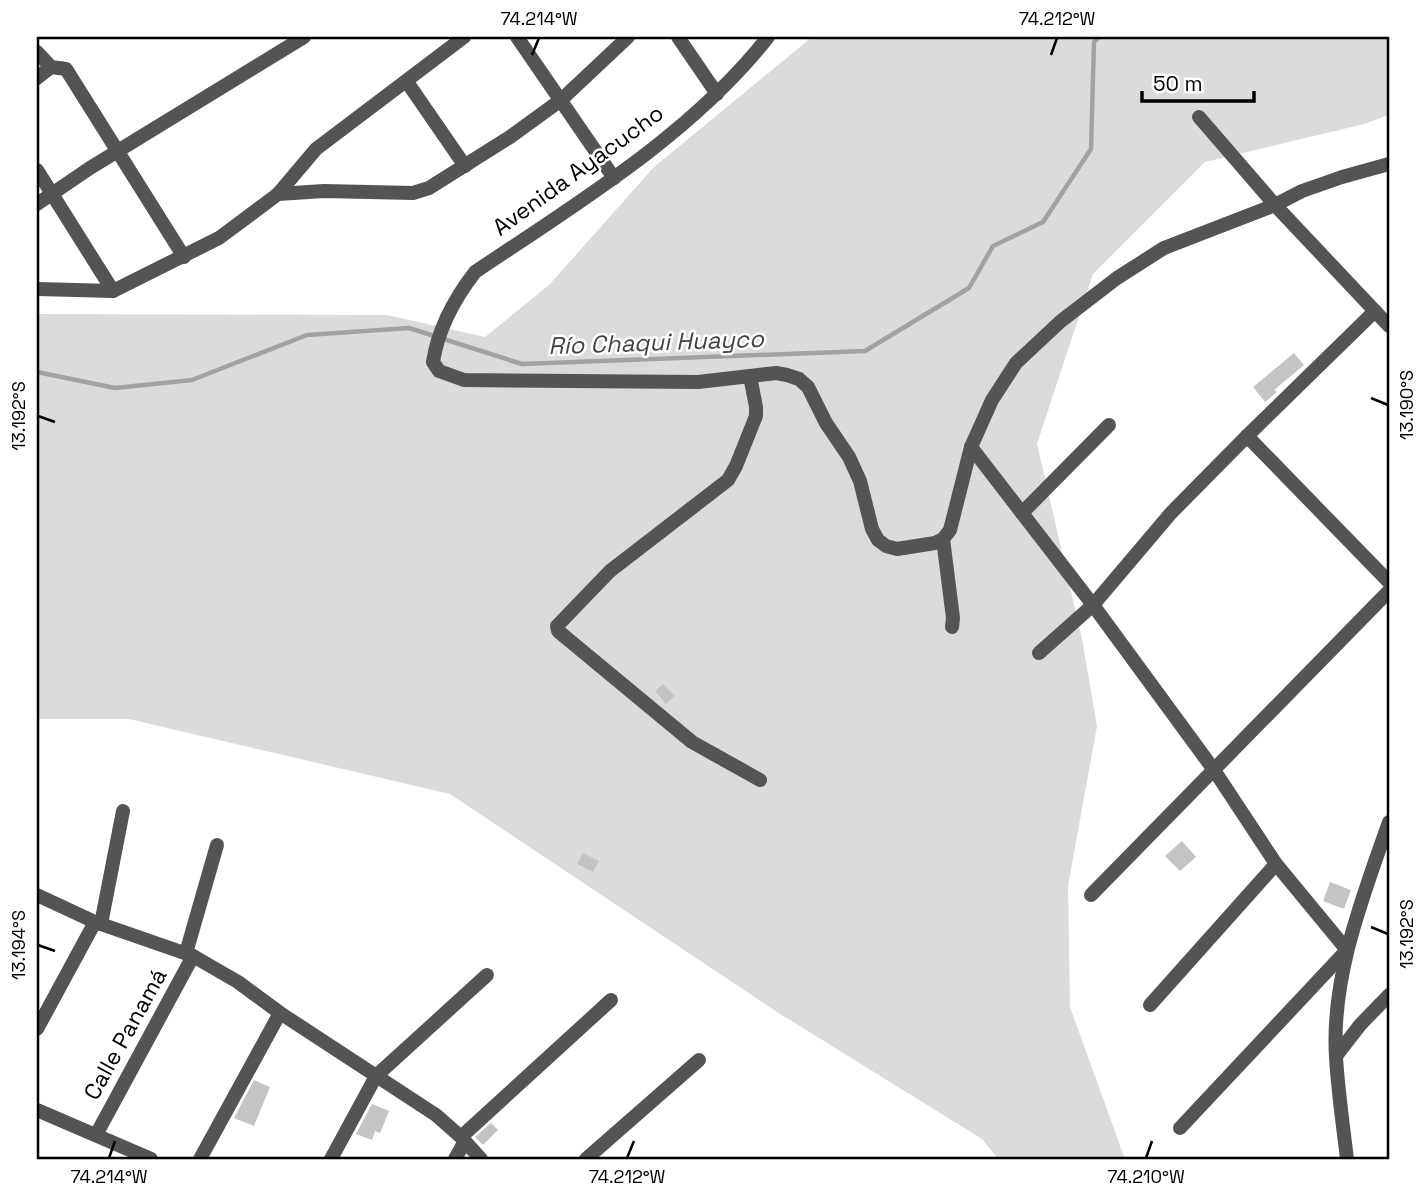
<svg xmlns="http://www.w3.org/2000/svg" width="1426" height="1196" font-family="'Space Grotesk',sans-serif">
<rect width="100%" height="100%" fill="#fff"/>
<!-- green -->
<path fill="#dbdbdb" d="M 812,37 L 1389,37 L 1389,115 L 1364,124 L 1205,162 L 1093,274 L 1037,444 L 1082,639 L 1097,726 L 1068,886 L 1070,1007 L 1125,1159 L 998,1159 L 982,1139 L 777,1012 L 450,794 L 129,719 L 37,719 L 37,314 L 387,315 L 485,337 L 549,285 L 654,167 Z"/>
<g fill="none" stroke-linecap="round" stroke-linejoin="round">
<!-- stream -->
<path stroke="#a2a2a2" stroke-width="4.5" d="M 37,372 L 115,388 L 192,380 L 307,335 L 409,328 L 522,364 L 865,351 L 969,288 L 993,246 L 1043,222 L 1091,149 L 1094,42 L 1099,37"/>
</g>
<!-- building -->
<g fill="#c4c4c4">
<path d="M 1294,353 L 1304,365 L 1274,390 L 1277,392 L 1265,402 L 1253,387 Z"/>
<path d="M 663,684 L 675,696 L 666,704 L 655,691 Z"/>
<path d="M 1182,841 L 1196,857 L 1180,871 L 1165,856 Z"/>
<path d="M 583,853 L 599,861 L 593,872 L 577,864 Z"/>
<path d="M 1330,882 L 1351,890 L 1344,909 L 1323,901 Z"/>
<path d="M 254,1080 L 270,1087 L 254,1126 L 234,1118 Z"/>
<path d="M 372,1104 L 389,1111 L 380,1133 L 375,1131 L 372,1140 L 356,1134 Z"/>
<path d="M 491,1123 L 498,1130 L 483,1145 L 475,1137 Z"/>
</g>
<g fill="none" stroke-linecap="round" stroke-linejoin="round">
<!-- minor -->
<g stroke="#545454" stroke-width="14">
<path d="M 517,37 L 614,178"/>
<path d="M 678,37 L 717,94"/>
<path d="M 768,37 C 692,134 576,204 475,272 C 455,298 438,329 433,362 L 439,371 L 464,380 L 698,382 L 776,373 L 787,375 L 799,379 L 808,387 L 826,423 L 849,457 L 860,481 L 872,529 L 878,540 L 886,546 L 897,549 L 935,543 L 943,539 L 950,530 L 971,447 L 992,400 L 1016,363 L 1061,321 L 1117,278 L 1164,248 L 1275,205 L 1302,191 L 1342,177 L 1389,164"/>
<path d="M 37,52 L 51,67 L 66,69 L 184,257"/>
<path d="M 37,78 L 51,67"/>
<path d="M 407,82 L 465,166"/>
<path d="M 1199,117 L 1275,205 L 1389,326"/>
<path d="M 37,170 L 113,291"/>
<path d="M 278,194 L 316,149 L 464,37"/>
<path d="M 37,204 L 90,168 L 304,37"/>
<path d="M 37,289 L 113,291 L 219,238 L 278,194 L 324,191 L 413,193 L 429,188 L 510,137 L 561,100 L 628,37"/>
<path d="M 750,376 L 756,407 L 756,416 L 736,466 L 728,480 L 610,571 L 557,626 L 558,631 L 692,742 L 760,780"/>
<path d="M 1247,436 L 1389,582"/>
<path d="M 971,447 L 1093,605 L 1214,770 L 1276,864 L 1347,950 L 1180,1128"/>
<path d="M 1022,513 L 1109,425"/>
<path d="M 943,539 L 953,618 L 952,627"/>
<path d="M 1039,653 L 1093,605 L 1171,513 L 1247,436 L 1375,311"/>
<path d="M 37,895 L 95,922 L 193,956 L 238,982 L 280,1013 L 436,1115 L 461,1137 L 481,1159"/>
<path d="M 1091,895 L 1389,591"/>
<path d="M 101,924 L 123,811"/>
<path d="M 186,953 L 217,845"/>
<path d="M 1150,1005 L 1276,864"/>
<path d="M 37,1029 L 95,922"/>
<path d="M 1336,1056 L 1360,1025 L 1389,995"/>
<path d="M 37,1110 L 151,1159"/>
<path d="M 96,1135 L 193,956"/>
<path d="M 461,1137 L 611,1000"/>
<path d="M 200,1159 L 280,1013"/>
<path d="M 331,1159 L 376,1076 L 487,975"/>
<path d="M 455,1159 L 465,1141"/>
<path d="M 586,1159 L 699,1060"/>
<path d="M 1347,1159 C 1343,1125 1338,1091 1336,1057 C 1331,977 1363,896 1389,822"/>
</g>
</g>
<!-- ticks -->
<path fill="none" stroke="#000" stroke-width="2.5" d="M 532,55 L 539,38M 1051,55 L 1057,38M 1371,398 L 1388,405M 38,416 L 55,422M 1371,927 L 1388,934M 38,945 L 55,951M 109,1158 L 115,1141M 627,1158 L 634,1141M 1146,1158 L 1152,1141"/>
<g text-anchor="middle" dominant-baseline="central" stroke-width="5" stroke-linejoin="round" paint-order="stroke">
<!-- street labels -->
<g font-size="23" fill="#000" stroke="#fff">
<text transform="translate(578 170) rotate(-36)">Avenida Ayacucho</text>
<text transform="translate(125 1034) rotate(-61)">Calle Panamá</text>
</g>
<!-- water labels -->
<g font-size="24" font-style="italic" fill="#434343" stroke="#fff">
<text transform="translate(656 342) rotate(-2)">Río Chaqui Huayco</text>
</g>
</g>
<!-- border -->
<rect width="1426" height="1196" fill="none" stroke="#ffffff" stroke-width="77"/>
<!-- scale -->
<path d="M1142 91v10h112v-10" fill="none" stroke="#000000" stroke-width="3.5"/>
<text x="1153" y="91" font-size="21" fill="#000000" stroke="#ffffff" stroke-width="5" paint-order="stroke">50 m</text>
<rect x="38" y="38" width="1350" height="1120" fill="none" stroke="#000" stroke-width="2.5"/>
<g font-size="18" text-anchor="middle" fill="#000">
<text x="539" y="25">74.214°W</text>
<text x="1057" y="25">74.212°W</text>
<text transform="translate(1407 405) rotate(-90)" y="6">13.190°S</text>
<text transform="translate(19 416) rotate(-90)" y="6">13.192°S</text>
<text transform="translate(1407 934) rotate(-90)" y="6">13.192°S</text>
<text transform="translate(19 945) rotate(-90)" y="6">13.194°S</text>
<text x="109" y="1183">74.214°W</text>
<text x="627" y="1183">74.212°W</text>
<text x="1146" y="1183">74.210°W</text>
</g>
</svg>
